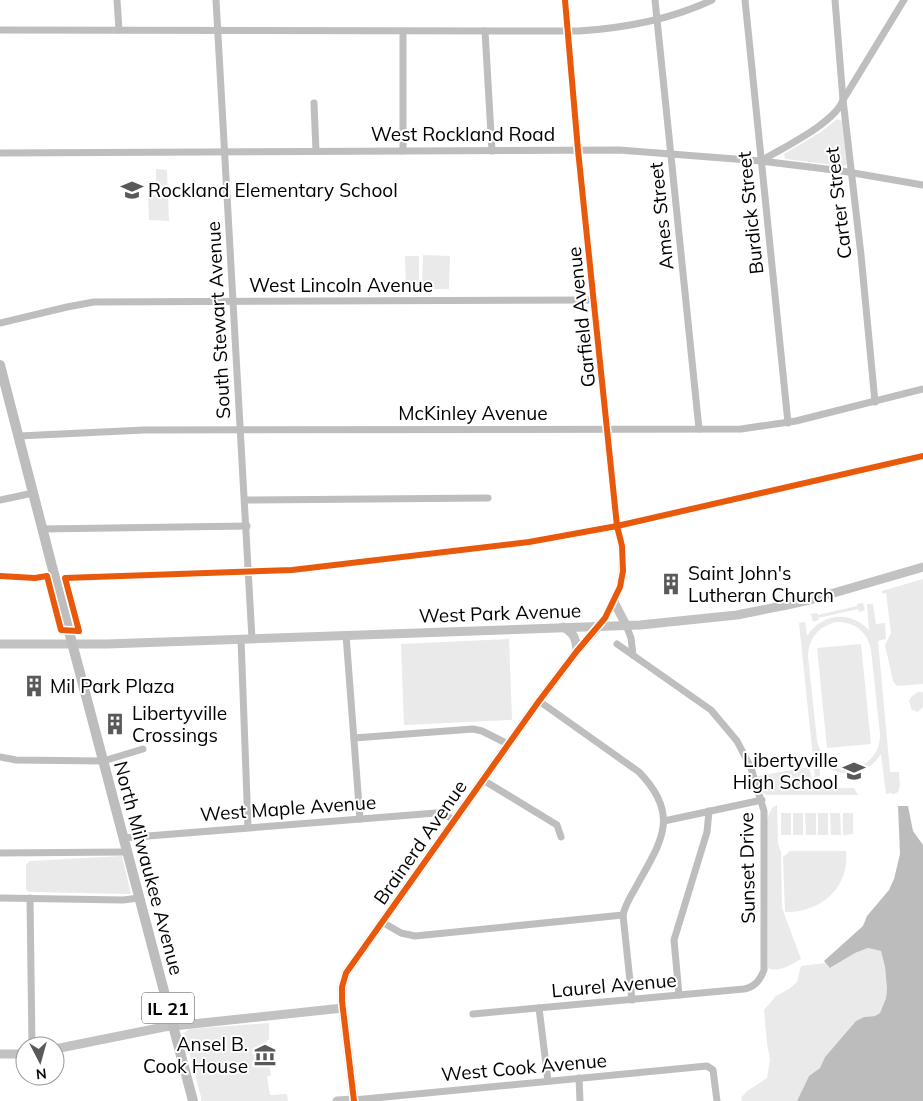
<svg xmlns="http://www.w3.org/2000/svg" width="923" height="1101" font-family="Mulish,sans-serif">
<rect width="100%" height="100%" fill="#fff"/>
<!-- green -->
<g fill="#eaeaea" fill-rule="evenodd">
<path d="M 837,119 L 842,121 L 847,165 L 842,166 L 785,159 L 784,154 L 821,132 Z"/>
<path d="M 156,169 L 167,170 L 169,221 L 149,220 L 148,196 L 156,195 Z"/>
<path d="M 423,255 L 450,256 L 449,289 L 422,289 Z"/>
<path d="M 405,256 L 419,256 L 419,289 L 406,289 Z"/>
<path d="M 923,579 L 923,684 L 897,686 L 893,681 L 885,645 L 891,633 L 886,593 L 882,594 L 882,591 Z"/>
<path d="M 863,603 L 865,610 L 859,612 L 858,609 L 818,618 L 819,620 L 813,622 L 811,614 L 817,613 L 818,615 L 857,606 L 857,604 Z"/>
<path d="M 867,604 L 873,604 L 876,624 L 885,623 L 886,639 L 878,641 L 890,772 L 899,772 L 900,786 L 898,792 L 892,795 L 892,793 L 886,794 L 881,754 C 866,777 839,780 819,761 L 820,776 L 815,777 L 799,623 L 805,622 L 807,636 C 822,613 850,610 869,630 ZM 836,622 C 855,622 868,632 871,650 L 880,734 C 881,775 825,781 817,740 L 808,657 C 808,639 819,626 836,622 Z"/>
<path d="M 509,639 L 512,720 L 404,725 L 401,644 Z"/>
<path d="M 861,644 L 871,744 L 827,748 L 817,648 Z"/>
<path d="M 918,692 L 923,692 L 923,707 L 918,712 L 912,710 L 909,701 L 911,697 Z"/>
<path d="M 809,767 L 813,784 L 836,786 L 838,788 L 854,788 L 858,795 L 767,795 L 763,793 L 758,776 Z"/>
<path d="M 777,805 L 778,844 L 781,852 L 782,908 L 801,959 C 791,965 778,973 768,968 L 767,819 L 772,808 Z"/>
<rect x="781" y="813" width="10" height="22"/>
<rect x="793" y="813" width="10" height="22"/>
<path d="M 805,813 L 816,813 L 816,835 L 806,835 Z"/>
<rect x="818" y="813" width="10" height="22"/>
<path d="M 830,813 L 840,813 L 841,835 L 831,835 Z"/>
<path d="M 843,813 L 853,813 L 853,834 L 843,835 Z"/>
<path d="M 790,851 L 846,851 C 850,888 820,913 785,912 L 783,857 Z"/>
<path d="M 122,856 L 131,894 L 29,892 L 26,889 L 26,865 L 30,861 Z"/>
<path d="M 868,948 L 881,951 L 885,967 L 887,989 L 886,998 L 880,1013 L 875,1016 L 864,1017 L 856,1021 L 825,1057 L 820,1068 L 809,1076 L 797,1101 L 742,1101 L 741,1098 L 747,1091 L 767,1078 L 770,1059 L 767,1044 L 764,1010 L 776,996 L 789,989 L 797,982 L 801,966 L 825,963 L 831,968 L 855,953 Z"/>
<path d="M 269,1023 L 269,1039 L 256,1053 L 258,1067 L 270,1067 L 271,1075 L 267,1077 L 270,1095 L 287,1094 L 288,1101 L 201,1101 L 201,1097 L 184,1033 L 189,1029 Z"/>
</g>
<!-- water -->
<path fill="#bcbcbc" d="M 898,806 L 908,806 L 913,831 L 923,845 L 923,1101 L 797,1101 L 809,1076 L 820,1068 L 825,1057 L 856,1021 L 864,1017 L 875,1016 L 880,1013 L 886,998 L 887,989 L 885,967 L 881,951 L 868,948 L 855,953 L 830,968 L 824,961 L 863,926 L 867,916 L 889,890 L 894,879 L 900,854 Z"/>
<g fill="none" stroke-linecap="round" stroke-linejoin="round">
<!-- street -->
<g stroke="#bebebe" stroke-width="7">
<path d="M 117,0 L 119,30"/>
<path d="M 216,0 L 252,639"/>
<path d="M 565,0 L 578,150 L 617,526 C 626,561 624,597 599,626"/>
<path d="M 655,0 L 699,429"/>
<path d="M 745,0 L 788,423"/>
<path d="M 835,0 L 843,100 L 861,255 L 875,402"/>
<path d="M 0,30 L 579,31 C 624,28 670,20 712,0"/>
<path d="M 485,31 L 492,151"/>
<path d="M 314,103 L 316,151"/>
<path d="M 403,151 L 403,31"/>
<path d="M 0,153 L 619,150 L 761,161 L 842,171 L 923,185"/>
<path d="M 761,161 C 782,148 835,123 843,100 L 904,0"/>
<path d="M 0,323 L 67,307 L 94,302 L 595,300"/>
<path d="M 19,436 L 144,430 L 741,429 L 796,421 L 923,389"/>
<path d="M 0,500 L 33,493"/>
<path d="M 245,500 L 488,498"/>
<path d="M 42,529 L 247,526"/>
<path d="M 626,625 L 631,638 L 633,655"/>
<path d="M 346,635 L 360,819"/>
<path d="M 241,639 L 248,827"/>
<path d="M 539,701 L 639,772 C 682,816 660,843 636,887 C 631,896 625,905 623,915 L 632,1000"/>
<path d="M 354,738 L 473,729 L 482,731 L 508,744"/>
<path d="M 0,757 L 16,760 L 103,761 L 143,749"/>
<path d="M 483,780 L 557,825 L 561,837"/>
<path d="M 664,821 L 762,800"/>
<path d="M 123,838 L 436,813 L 447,816 L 454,820"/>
<path d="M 0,853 L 127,852"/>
<path d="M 0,898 L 123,900 L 139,898"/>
<path d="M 30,898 L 32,1046"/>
<path d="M 382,922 L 401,933 L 415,936 L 623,915"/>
<path d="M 679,995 L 674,940 L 707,832 L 709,811"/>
<path d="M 539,1008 L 548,1081"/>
<path d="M 473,1014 L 744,989 C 755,987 760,980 764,970 L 764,811 L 751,768 L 737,741 L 711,710 L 617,644"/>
<path d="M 579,1078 L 580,1101"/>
<path d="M 354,1100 L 707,1066 L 713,1070 L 717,1101"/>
</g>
<!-- secondary -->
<g stroke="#c2c2c2" stroke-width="9">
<path d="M 614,602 L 626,625"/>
<path d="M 563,627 C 574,633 576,638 577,651"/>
<path d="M 0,644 L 107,644 L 640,625 L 737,615 L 787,605 L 813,599 L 923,567"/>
<path d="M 55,1049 L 164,1027 L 343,1008"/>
<path d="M 0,1054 L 25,1054"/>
<path d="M 337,1101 L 354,1100"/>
<path d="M 354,1101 L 342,1001 L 342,987 L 346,973 L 539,701 L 577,651 L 599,626"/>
</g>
<!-- primary -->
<path stroke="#bdbdbd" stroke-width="10" d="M 0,365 L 62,605 L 193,1101"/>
<!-- cycleway casing -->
<g stroke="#fff" stroke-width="9">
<g id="cycleway">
<path d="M 0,576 L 35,578 L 47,576 L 61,630 L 79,631 L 65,578 L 292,570 L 529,542 L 617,526 L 923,456"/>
<path d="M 354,1101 L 342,1001 L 342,987 L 346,973 L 539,701 L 577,651 L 605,618 L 620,587 L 623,571 L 622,546 L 617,526 L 578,150 L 565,0"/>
</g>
</g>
<!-- cycleway -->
<use href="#cycleway" stroke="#e8590c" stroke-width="6"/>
</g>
<!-- icons -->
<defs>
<g id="school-bare" transform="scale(1.725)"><path d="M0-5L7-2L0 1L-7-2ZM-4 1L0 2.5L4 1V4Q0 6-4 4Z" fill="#595959" stroke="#fff" stroke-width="2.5" paint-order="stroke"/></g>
<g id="building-bare" transform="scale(1.725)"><path d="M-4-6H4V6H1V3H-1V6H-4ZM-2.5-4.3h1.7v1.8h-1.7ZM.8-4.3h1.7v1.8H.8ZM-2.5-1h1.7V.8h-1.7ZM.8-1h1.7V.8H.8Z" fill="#595959" stroke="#fff" stroke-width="2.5" paint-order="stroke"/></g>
<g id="museum-bare" transform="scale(1.725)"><path d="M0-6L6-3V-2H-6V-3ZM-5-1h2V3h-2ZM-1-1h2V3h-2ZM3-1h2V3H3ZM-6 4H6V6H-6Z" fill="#595959" stroke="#fff" stroke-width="2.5" paint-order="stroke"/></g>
</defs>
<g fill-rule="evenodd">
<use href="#school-bare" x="132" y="190"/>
<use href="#building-bare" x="671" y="584"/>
<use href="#building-bare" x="34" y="686"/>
<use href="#building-bare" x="115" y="724"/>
<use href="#school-bare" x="854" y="771"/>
<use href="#museum-bare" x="265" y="1055"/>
</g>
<g text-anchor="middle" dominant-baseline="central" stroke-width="4" stroke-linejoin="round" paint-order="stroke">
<!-- shield labels -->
<rect fill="#fff" stroke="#4c4c4c" stroke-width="1" x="142" y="992.5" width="52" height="31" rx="4"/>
<g font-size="18" font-weight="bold" fill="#000">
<text x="168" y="1008">IL 21</text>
</g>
<!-- street labels -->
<g font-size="19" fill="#000" stroke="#fff">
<text x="463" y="134">West Rockland Road</text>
<text transform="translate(838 203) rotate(-97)">Carter Street</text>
<text transform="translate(750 213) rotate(-96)">Burdick Street</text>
<text transform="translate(661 216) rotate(-96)">Ames Street</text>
<text x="341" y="285">West Lincoln Avenue</text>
<text transform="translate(581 317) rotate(-96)">Garfield Avenue</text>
<text transform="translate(218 320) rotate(-93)">South Stewart Avenue</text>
<text x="473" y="413">McKinley Avenue</text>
<text transform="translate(500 613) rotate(-2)">West Park Avenue</text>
<text transform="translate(288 808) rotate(-4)">West Maple Avenue</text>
<text transform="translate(420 842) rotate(-55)">Brainerd Avenue</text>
<text transform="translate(149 868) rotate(75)">North Milwaukee Avenue</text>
<text transform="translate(747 868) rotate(-91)">Sunset Drive</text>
<text transform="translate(614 985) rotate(-5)">Laurel Avenue</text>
<text transform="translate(524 1067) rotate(-5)">West Cook Avenue</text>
</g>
<!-- poi labels -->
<g font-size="19" fill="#000" stroke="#fff" text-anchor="start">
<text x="148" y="190">Rockland Elementary School</text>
<text x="688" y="573">Saint John's<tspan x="688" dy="22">Lutheran Church</tspan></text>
<text x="50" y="686">Mil Park Plaza</text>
<text x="132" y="713">Libertyville<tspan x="132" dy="22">Crossings</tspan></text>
<text x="838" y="760" text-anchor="end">Libertyville<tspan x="838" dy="22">High School</tspan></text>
<text x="248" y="1044" text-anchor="end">Ansel B.<tspan x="248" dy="22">Cook House</tspan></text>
</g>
</g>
<!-- north arrow -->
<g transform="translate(40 1061) rotate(174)"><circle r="24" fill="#ffffff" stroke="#999999"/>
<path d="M0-4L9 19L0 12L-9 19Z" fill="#595959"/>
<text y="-8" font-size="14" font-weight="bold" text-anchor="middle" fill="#000000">N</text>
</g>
</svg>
